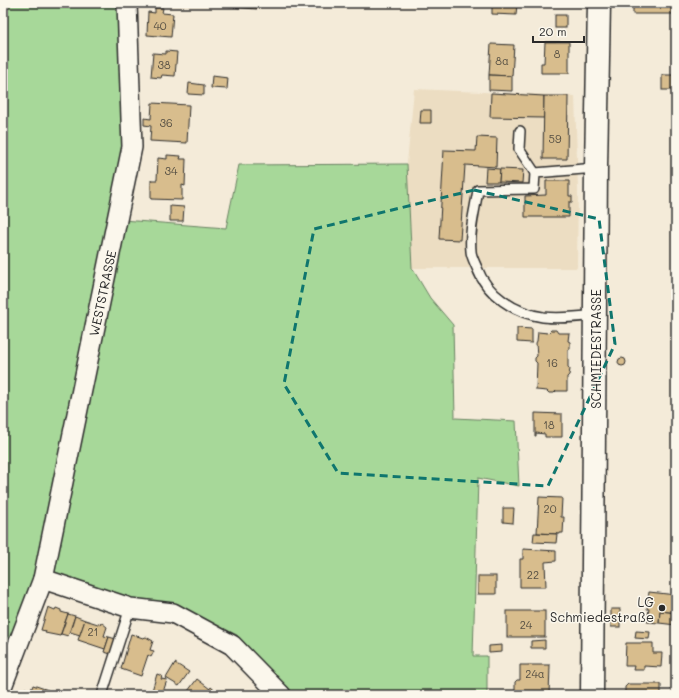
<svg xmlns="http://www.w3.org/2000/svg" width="679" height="698" font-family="Mali,sans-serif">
<rect width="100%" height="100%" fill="#f4ebd9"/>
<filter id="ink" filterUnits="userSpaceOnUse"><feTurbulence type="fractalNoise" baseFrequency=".025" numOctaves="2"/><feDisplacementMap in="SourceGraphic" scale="8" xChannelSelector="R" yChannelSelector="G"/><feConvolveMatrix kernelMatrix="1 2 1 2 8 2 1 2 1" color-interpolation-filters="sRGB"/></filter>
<g filter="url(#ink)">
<!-- built -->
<path fill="#ecddc2" d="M 414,89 L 575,96 L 578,190 L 577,268 L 412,268 L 407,164 Z"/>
<!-- green -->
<g fill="#a7d899" stroke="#698262">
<path d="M 3,3 L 121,3 L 127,148 L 40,574 L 3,669 Z"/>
<path d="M 407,164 L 412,268 L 430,298 L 453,325 L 455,418 L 516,421 L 519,486 L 478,478 L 473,656 L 487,656 L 487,695 L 291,695 L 237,635 L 178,606 L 120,599 L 48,571 L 123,220 L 226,228 L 239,165 Z"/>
</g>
<!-- building -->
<g fill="#d8bd8d" stroke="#2b2b2b">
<path d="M 229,3 L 257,3 L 257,9 L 229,7 Z"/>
<path d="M 492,3 L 517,3 L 516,15 L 492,14 Z"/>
<rect x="633" y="3" width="43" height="11"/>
<path d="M 155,8 L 163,8 L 162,13 L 173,14 L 171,37 L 147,35 L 148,12 L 155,13 Z"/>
<rect x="555" y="15" width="11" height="13"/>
<path d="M 545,42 L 569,42 L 569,73 L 541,73 L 541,63 L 544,63 Z"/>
<path d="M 491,44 L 514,45 L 512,76 L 489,75 Z"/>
<path d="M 166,51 L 177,52 L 175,76 L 162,75 L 161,78 L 151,77 L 153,53 L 166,54 Z"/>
<path d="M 489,75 L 512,76 L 512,91 L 489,90 Z"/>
<rect x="662" y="75" width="14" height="15"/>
<path d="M 212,76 L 228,78 L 227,89 L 211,88 Z"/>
<path d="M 189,83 L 204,85 L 204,95 L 188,94 Z"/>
<path d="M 491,93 L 544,96 L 544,118 L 490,117 Z"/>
<path d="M 544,96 L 568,96 L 567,159 L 543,159 Z"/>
<path d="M 152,103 L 189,105 L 187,143 L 150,141 L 151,126 L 144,125 L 144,118 L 151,119 Z"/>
<path d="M 421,110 L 431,110 L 431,123 L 420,123 Z"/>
<path d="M 477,137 L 497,138 L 496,167 L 465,165 L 460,240 L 439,239 L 444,150 L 476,151 Z"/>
<path d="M 167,155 L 181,156 L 180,159 L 186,159 L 185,186 L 182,185 L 182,200 L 151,199 L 151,180 L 157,180 L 158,158 L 167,159 Z"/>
<path d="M 486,168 L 500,169 L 499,182 L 485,182 Z"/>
<path d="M 500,169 L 523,170 L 522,183 L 499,182 Z"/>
<path d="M 546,181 L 569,181 L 569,196 L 572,196 L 572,202 L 569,202 L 569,217 L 525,217 L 525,196 L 546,195 Z"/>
<path d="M 170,206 L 184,207 L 183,221 L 170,221 Z"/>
<path d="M 517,328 L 532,329 L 532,343 L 517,342 Z"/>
<path d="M 551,330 L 556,330 L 558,333 L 569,333 L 568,341 L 570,342 L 570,349 L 568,350 L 568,367 L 570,369 L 569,375 L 567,377 L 567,391 L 556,391 L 554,393 L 549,393 L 547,391 L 536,390 L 537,363 L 535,361 L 535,358 L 537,356 L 536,343 L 537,341 L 538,332 L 548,333 Z"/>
<circle cx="622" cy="362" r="4"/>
<path d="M 535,413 L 562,414 L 562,437 L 545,437 L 545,434 L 536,433 L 536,436 L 535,436 Z"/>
<path d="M 539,497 L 562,498 L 561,517 L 564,517 L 563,533 L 560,533 L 560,534 L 537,533 Z"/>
<path d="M 503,508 L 514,508 L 513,523 L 503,522 Z"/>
<path d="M 534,533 L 557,534 L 556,543 L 533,542 Z"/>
<path d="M 523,549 L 556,551 L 556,561 L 545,562 L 546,587 L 520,587 L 520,559 L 523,559 Z"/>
<rect x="478" y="576" width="18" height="18"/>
<path d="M 649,592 L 676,595 L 676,613 L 660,611 L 659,623 L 647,622 L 649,609 L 647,609 Z"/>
<path d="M 48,607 L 55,610 L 56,608 L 61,610 L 61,612 L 68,614 L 60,636 L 45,633 L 46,631 L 41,630 Z"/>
<rect x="611" y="609" width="9" height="18"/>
<rect x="507" y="611" width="38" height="26"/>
<path d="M 660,611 L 676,613 L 676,625 L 659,623 Z"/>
<path d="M 68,614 L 75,616 L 68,636 L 61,634 Z"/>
<path d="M 75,616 L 85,620 L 80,635 L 70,632 Z"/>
<path d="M 85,620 L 98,624 L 102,623 L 107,627 L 104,636 L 109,637 L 105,649 L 78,640 Z"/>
<path d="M 636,631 L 650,632 L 649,639 L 635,638 Z"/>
<path d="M 131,634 L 143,638 L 146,637 L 153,641 L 150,650 L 154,651 L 151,657 L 148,655 L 141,676 L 121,669 Z"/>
<path d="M 109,637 L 116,639 L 111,654 L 104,652 Z"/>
<path d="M 545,640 L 545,648 L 531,648 L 531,641 Z"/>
<path d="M 626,643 L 653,643 L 653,653 L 662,653 L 661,667 L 644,666 L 644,670 L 633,670 L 634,666 L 625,666 Z"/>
<path d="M 502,645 L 502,652 L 489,653 L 489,646 Z"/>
<path d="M 175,663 L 189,672 L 179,686 L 166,678 Z"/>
<path d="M 520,665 L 550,665 L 549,695 L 515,695 L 515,682 L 517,680 L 520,680 Z"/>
<path d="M 157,674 L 162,676 L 161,679 L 167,680 L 162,695 L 151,694 Z"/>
<path d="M 197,679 L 210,689 L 205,695 L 193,695 L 188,691 Z"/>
<path d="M 628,684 L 661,684 L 661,695 L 627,695 L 625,693 L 625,687 Z"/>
<path d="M 33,685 L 48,690 L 47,695 L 21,695 L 22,692 L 25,691 L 25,688 L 31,690 Z"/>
<path d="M 211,687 L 219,694 L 205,695 Z"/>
</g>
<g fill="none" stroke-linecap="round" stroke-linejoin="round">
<!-- lane casing -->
<g stroke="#2b2b2b" stroke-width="12">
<g id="lane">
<path d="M 520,131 L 519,149 L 535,173"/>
<path d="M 595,315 C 578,317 561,319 543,317 C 515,313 487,295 477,268 C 475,263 471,256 471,251 C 469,230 475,210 478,190 L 534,189 L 535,173 L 596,168"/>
<path d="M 102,695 L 130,608"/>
</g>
</g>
<!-- street casing -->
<g stroke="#2b2b2b" stroke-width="22">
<g id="street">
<path d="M 127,3 L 132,147 L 43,579 L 130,608 L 173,613 L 232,645 L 281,695"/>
<path d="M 3,684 L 43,579"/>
</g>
</g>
<!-- secondary casing -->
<g stroke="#2b2b2b" stroke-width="25">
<path id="secondary" d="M 592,695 L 596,168 L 599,3"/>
</g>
<!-- lane -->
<use href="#lane" stroke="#fbf7ec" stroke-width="9"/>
<!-- street -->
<use href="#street" stroke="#fbf7ec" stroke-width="19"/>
<!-- secondary -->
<use href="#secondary" stroke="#fbf7ec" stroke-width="22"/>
</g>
</g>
<!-- marked area -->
<path fill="none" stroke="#0f766e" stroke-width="3" stroke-dasharray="8 5" stroke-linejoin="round" d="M 474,190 L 599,219 L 615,344 L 548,486 L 338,473 L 284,384 L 314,229 Z"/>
<!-- markers -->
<circle fill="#2b2b2b" stroke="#fbf7ec" stroke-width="1.5" cx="662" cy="608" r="4"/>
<g text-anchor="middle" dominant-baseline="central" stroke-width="3" stroke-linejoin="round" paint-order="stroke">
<!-- number labels -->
<g font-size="11" fill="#565044">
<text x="160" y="25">40</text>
<text x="557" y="53">8</text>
<text x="502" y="60">8a</text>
<text x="164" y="64">38</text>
<text x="166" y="122">36</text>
<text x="555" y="138">59</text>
<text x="171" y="170">34</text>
<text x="552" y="362">16</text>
<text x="549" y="424">18</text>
<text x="550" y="508">20</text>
<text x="533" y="574">22</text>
<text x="526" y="624">24</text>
<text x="93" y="631">21</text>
<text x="535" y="673">24a</text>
</g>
<!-- street labels -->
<g font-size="13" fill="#2b2b2b" stroke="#fbf7ec">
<text transform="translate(102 293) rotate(-78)">WESTSTRASSE</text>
<text transform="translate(595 349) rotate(-90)">SCHMIEDESTRASSE</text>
</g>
<!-- poi labels -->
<g font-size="13" fill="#2b2b2b" stroke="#fbf7ec" text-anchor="end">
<text x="654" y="601">LG<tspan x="654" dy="15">Schmiedestraße</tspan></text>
</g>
</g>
<!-- margin -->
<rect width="679" height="698" fill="none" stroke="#fbf7ec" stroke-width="16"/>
<rect x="8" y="8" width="663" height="682" fill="none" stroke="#2b2b2b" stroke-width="1.5" filter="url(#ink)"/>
<!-- scale -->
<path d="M533 36v6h51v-6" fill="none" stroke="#2b2b2b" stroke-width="2"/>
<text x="539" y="36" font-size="12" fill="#2b2b2b" stroke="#fbf7ec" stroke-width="3" paint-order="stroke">20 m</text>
</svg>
